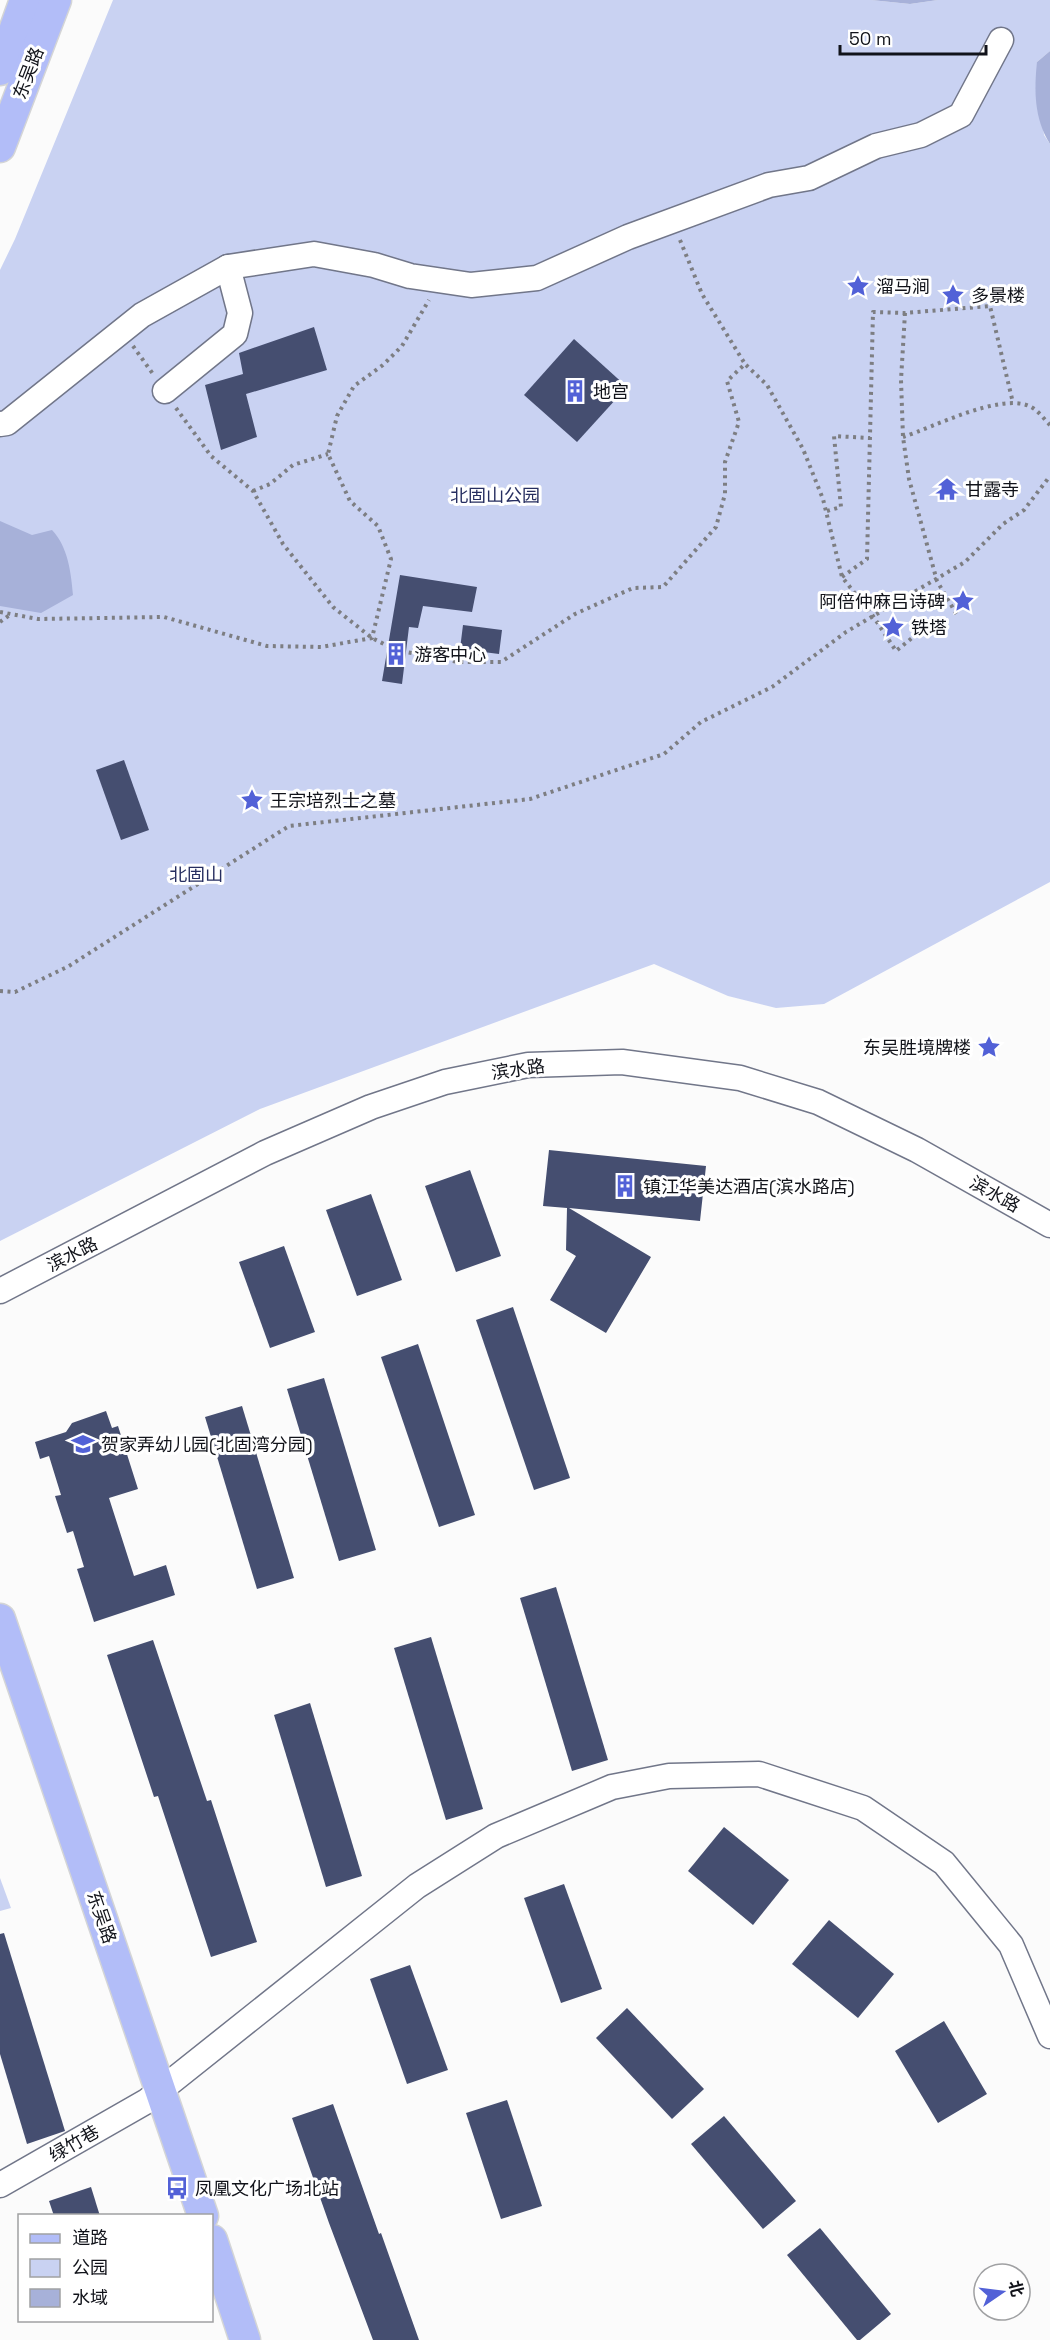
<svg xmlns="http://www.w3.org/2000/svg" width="1050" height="2340" font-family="'Space Grotesk','Noto Sans SC',sans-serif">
<rect width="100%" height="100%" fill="#fbfbfb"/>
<!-- green -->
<g fill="#c9d2f2">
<path d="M 113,0 L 871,0 L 910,4 L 938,0 L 1050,0 L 1050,51 L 1037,62 L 1044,135 L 1050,144 L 1050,882 L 824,1004 L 776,1008 L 728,996 L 654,964 L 260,1109 L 0,1241 L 0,270 L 15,239 Z"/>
<path d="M 0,1878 L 11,1908 L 0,1911 Z"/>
</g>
<!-- water -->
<g fill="#a7b1d9">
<path d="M 871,0 L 938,0 L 910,4 Z"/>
<path d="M 1050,51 L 1050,144 C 1034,119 1034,90 1037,62 Z"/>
<path d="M 0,521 L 32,535 L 52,530 C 68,547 71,572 73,595 L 41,613 L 0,606 Z"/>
</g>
<!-- building -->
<g fill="#454e70">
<path d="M 314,327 L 327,370 L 246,394 L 257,437 L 221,450 L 205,385 L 243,374 L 239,353 Z"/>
<path d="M 574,339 L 627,387 L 577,442 L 524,395 Z"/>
<path d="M 400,575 L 477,587 L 472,612 L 423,606 L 418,628 L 409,627 L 402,684 L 382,681 Z"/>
<path d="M 463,625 L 502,630 L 499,654 L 460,649 Z"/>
<path d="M 124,760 L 149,830 L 121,840 L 96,770 Z"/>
<path d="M 549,1150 L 706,1166 L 700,1221 L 569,1208 L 651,1257 L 606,1333 L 550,1300 L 576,1256 L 566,1250 L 567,1208 L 543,1206 Z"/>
<path d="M 470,1170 L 501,1256 L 456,1272 L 425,1186 Z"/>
<path d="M 371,1194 L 402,1280 L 357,1296 L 326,1210 Z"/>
<path d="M 284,1246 L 315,1332 L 270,1348 L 239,1262 Z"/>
<path d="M 513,1307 L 570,1478 L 534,1490 L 476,1320 Z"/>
<path d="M 418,1344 L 475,1515 L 439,1527 L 381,1357 Z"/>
<path d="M 324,1378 L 376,1550 L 339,1561 L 287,1389 Z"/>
<path d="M 242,1406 L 294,1578 L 257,1589 L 205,1417 Z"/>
<path d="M 106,1411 L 112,1428 L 118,1426 L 138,1489 L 109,1498 L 134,1576 L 166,1565 L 175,1595 L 94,1622 L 77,1569 L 84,1567 L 73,1531 L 67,1533 L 55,1496 L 61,1495 L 49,1456 L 40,1459 L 35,1442 L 66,1432 L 72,1423 Z"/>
<path d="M 556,1587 L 608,1760 L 572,1771 L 520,1598 Z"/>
<path d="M 431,1637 L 483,1809 L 446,1820 L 394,1648 Z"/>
<path d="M 153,1640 L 207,1801 L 211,1800 L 257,1942 L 211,1957 L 158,1796 L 154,1797 L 107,1655 Z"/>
<path d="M 310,1703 L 362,1876 L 326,1887 L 274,1715 Z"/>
<path d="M 724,1827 L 789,1880 L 753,1925 L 688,1871 Z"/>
<path d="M 564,1884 L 602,1989 L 561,2003 L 524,1898 Z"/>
<path d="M 829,1920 L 894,1974 L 858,2018 L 792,1964 Z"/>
<path d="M 4,1933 L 65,2131 L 27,2144 L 0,2054 L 0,1934 Z"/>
<path d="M 410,1965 L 448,2070 L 407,2084 L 370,1979 Z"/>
<path d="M 627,2008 L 704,2089 L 672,2119 L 596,2038 Z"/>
<path d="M 944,2021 L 987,2094 L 938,2123 L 895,2051 Z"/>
<path d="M 507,2100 L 542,2206 L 501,2219 L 466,2113 Z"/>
<path d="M 333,2104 L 379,2234 L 381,2233 L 419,2340 L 373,2340 L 329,2223 L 292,2118 Z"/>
<path d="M 724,2116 L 796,2201 L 763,2229 L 691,2144 Z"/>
<path d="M 91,2187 L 100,2216 L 54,2216 L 49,2201 Z"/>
<path d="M 820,2228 L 891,2314 L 860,2340 L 857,2340 L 787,2255 Z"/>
</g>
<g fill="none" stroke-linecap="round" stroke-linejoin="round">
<!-- minor casing -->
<g stroke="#717689" stroke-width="27">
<g id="minor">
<path d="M 165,391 L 235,334 L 240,313 L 228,267"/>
<path d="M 0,424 L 7,423 L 142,315 L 228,267 L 314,254 L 374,265 L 410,276 L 471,285 L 537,278 L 628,237 L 769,185 L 809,178 L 876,146 L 921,135 L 961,115 L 1001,40"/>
<path d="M 0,1291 L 265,1153 L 371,1107 L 445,1082 L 528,1065 L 622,1062 L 740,1078 L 818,1102 L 917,1150 L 1050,1225"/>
<path d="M 0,2185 L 147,2101 L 417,1886 L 496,1836 L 612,1787 L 669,1776 L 759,1774 L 863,1808 L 944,1863 L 1011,1945 L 1050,2036"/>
</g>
</g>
<!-- major casing -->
<g stroke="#d4d5d6" stroke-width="33">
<g id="major">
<path d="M 0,70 L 25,0"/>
<path d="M 0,147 L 56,0"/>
<path d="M 0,1619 L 203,2216"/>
<path d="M 212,2240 L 245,2340"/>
</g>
</g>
<!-- path -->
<g stroke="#7d7e82" stroke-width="4" stroke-dasharray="3 4.5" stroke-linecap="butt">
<path d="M 680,240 L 702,294 L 745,364"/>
<path d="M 905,313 L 901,380 L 903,437 L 909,479 L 937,581 L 957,615"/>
<path d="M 133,346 L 153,374"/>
<path d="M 176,408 L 211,456 L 253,491 L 283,544 L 333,607 L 372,638 L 396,650 L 458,662 L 501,662 L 575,614 L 633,588 L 663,587 L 716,527 L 725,494 L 725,462 L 739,422 L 727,381 L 745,364 L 767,385 L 803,449 L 823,499 L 842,577 L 873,616 L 896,651 L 912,638"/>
<path d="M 903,437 C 934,427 999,393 1029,406 C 1037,409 1044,419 1050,425"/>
<path d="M 253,491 L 270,484 L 293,465 L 328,454"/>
<path d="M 827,511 L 841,507 L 834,436 L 870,438"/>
<path d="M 842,577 L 867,559 L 873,312 L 905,313 L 990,306 L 1013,403"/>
<path d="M 0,612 L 38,619 L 164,617 L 267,646 L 321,647 L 372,638 L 391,559 L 378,526 L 350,501 L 328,454 L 337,416 L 354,386 L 383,365 L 402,346 L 429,300"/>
<path d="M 0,622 L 11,614"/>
<path d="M 0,991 L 15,992 L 69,966 L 289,826 L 530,799 L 664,754 L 701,722 L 772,687 L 846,632 L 965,562 L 1003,524 L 1024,510 L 1050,476"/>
</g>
<!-- minor -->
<use href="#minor" stroke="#fff" stroke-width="24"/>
<!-- major -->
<use href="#major" stroke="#b2bdf8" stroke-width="30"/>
</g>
<!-- icons -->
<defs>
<g id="sight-bare" transform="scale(1.8)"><path d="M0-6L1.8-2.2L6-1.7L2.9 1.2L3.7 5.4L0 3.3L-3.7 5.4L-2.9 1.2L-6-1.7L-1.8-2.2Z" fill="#5261d7" stroke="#fff" stroke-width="2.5" paint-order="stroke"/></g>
<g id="building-bare" transform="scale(1.8)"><path d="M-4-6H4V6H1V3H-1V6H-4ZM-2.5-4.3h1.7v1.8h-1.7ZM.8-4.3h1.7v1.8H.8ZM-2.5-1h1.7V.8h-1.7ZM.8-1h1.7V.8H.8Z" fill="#5261d7" stroke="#fff" stroke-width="2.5" paint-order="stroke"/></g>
<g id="temple-bare" transform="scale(1.8)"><path d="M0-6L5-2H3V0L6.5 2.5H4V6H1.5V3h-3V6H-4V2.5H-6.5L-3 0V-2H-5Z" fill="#5261d7" stroke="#fff" stroke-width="2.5" paint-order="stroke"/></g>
<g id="school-bare" transform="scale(1.8)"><path d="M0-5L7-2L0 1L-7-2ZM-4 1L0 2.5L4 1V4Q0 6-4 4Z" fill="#5261d7" stroke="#fff" stroke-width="2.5" paint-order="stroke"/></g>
<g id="bus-bare" transform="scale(1.8)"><path d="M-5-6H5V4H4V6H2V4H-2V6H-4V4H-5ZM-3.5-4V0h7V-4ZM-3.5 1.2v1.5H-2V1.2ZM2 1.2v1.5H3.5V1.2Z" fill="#5261d7" stroke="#fff" stroke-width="2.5" paint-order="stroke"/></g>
</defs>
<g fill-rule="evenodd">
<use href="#sight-bare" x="858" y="286"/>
<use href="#sight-bare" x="953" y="295"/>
<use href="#building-bare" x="575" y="391"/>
<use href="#temple-bare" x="947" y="489"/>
<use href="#sight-bare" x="963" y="601"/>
<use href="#sight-bare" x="893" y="627"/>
<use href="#building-bare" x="396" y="654"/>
<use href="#sight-bare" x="252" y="800"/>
<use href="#sight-bare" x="989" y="1047"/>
<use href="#building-bare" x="625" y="1186"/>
<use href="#school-bare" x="83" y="1444"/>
<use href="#bus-bare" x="177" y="2188"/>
</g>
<g text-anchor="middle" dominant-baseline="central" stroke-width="6" stroke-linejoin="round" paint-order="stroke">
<!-- street labels -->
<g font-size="18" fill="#11131a" stroke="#fff">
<text transform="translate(28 73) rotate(-69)">东吴路</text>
<text transform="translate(518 1069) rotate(-8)">滨水路</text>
<text transform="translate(995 1194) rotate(29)">滨水路</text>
<text transform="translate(72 1254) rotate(-27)">滨水路</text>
<text transform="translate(102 1917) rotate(71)">东吴路</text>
<text transform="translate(74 2143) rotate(-30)">绿竹巷</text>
</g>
<!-- poi labels -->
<g font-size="18" fill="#11131a" stroke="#fff" text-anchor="start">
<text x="876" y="286">溜马涧</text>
<text x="971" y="295">多景楼</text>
<text x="593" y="391">地宫</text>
<text x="965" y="489">甘露寺</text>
<text x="945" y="601" text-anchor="end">阿倍仲麻吕诗碑</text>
<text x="911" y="627">铁塔</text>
<text x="414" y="654">游客中心</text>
<text x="270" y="800">王宗培烈士之墓</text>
<text x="971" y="1047" text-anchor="end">东吴胜境牌楼</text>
<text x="643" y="1186">镇江华美达酒店(滨水路店)</text>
<text x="101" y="1444">贺家弄幼儿园(北固湾分园)</text>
<text x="195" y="2188">凤凰文化广场北站</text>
</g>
<!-- park labels -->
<g font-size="18" fill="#262e60" stroke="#fff">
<text x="495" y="495">北固山公园</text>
<text x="196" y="874">北固山</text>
</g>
</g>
<!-- legend -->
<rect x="18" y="2214" width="195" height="108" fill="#ffffff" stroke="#a0a1a3" stroke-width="1.5"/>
<rect x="30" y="2234" width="30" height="9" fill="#b2bdf8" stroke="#a0a1a3" stroke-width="1.5"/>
<text x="72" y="2244" font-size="18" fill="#11131a">道路</text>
<rect x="30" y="2259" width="30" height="18" fill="#c9d2f2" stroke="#a0a1a3" stroke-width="1.5"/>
<text x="72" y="2274" font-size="18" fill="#11131a">公园</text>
<rect x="30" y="2289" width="30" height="18" fill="#a7b1d9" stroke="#a0a1a3" stroke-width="1.5"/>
<text x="72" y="2304" font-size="18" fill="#11131a">水域</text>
<!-- north arrow -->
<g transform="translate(1002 2292) rotate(76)"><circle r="28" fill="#ffffff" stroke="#a0a1a3" stroke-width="1.5"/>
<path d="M0-4.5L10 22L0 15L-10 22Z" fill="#5261d7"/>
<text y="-9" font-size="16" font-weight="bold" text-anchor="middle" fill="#11131a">北</text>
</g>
<!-- scale -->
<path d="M840 45v9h146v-9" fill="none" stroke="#11131a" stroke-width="3"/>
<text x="849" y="45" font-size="18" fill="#11131a" stroke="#ffffff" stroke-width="4.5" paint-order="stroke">50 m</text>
</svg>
